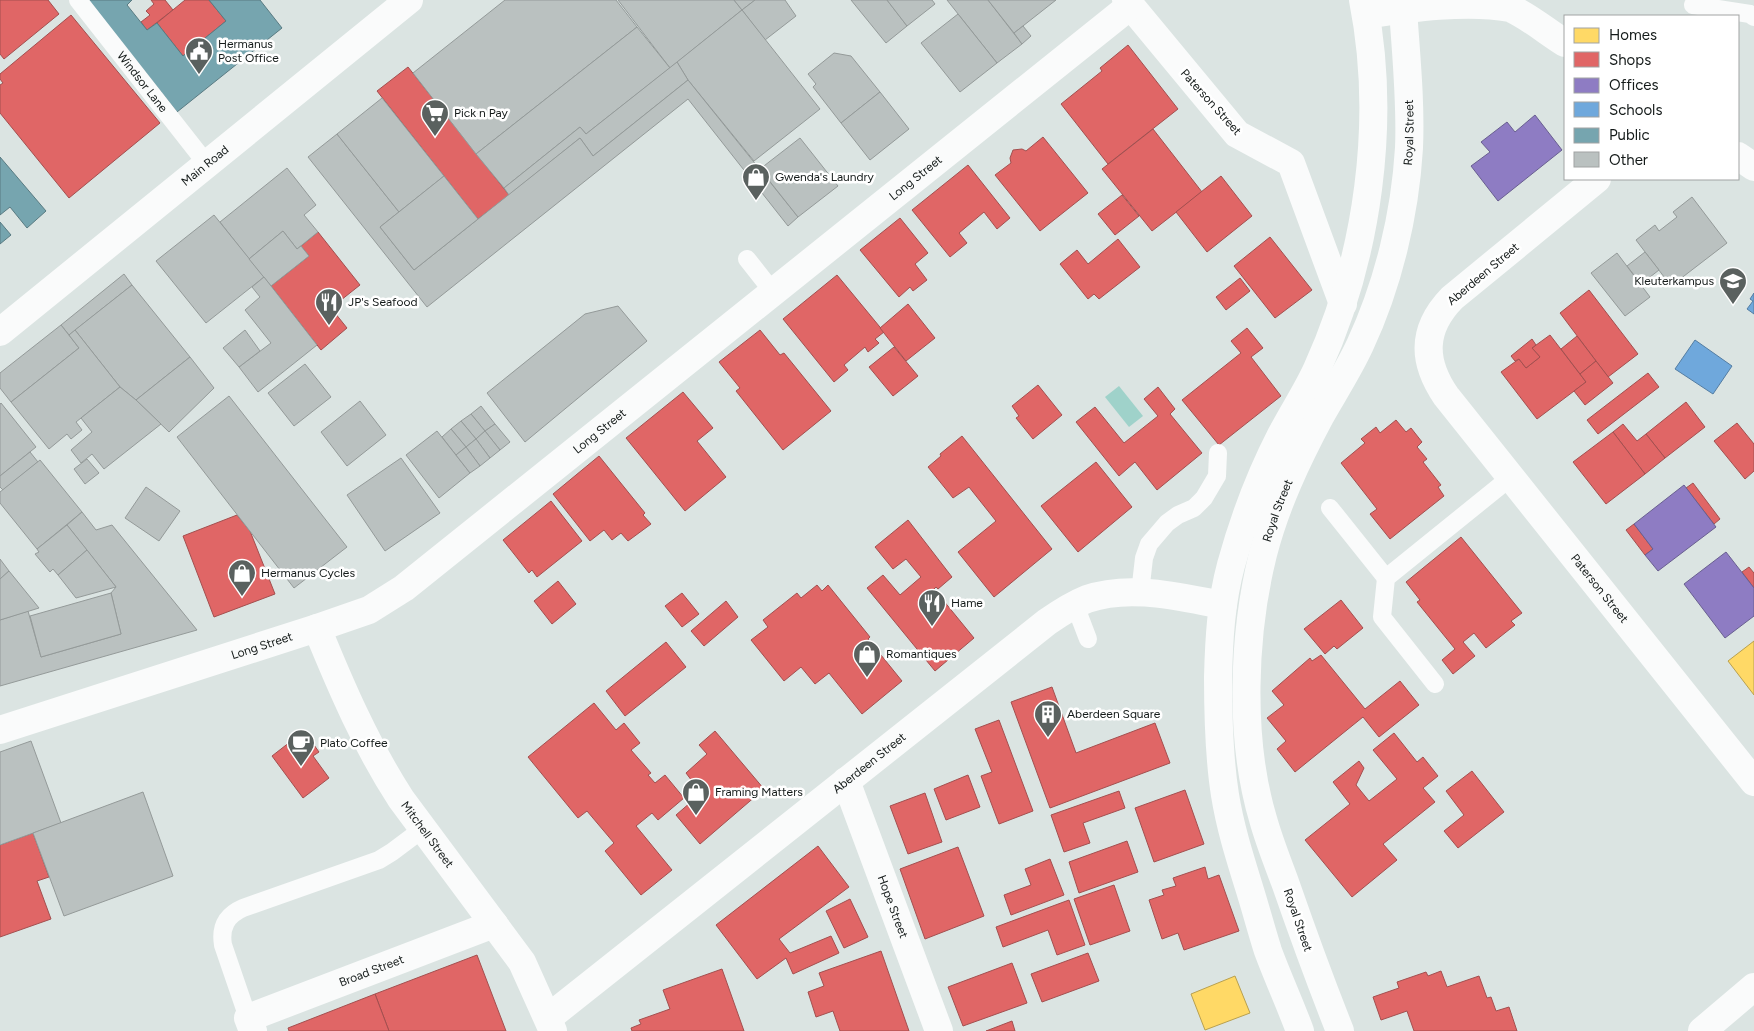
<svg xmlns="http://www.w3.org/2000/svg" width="1754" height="1031" font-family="Figtree,sans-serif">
<rect width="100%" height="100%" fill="#dbe4e2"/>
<!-- water -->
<path fill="#9fd2ca" d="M 1119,386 L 1143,416 L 1129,427 L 1105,397 Z"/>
<!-- homes -->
<g fill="#ffd966" stroke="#b8a04f">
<path d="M 1754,641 L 1754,695 L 1728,661 Z"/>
<path d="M 1235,976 L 1250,1013 L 1205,1030 L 1191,994 Z"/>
</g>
<!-- shops -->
<g fill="#e06666" stroke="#a34f4f">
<path d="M 0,0 L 48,0 L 59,14 L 4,59 L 0,54 Z"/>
<path d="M 151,0 L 165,0 L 173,10 L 147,30 L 141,22 L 150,15 L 146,11 L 154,4 Z"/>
<path d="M 185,0 L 209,0 L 226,21 L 183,56 L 157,23 Z"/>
<path d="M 71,15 L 160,123 L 69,198 L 0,113 L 0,85 L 3,83 L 0,79 L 0,74 Z"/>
<path d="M 1128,45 L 1178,109 L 1108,164 L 1061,104 L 1102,71 L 1100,68 Z"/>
<path d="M 408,67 L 509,195 L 478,219 L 377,91 Z"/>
<path d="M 1153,129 L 1202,192 L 1152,231 L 1102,169 Z"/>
<path d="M 1043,137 L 1088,193 L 1040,231 L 995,175 L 1011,163 L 1010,158 L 1013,150 L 1022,149 L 1026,151 Z"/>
<path d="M 968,165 L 1010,218 L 997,229 L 984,212 L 959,233 L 967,243 L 950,257 L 912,210 Z"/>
<path d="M 1221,176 L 1252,216 L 1207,252 L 1176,212 Z"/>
<path d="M 1122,195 L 1139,216 L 1115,235 L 1098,214 Z"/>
<path d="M 900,218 L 928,253 L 915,264 L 927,280 L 913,291 L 910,287 L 899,297 L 860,250 Z"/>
<path d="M 318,232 L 360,285 L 331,308 L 347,328 L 321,350 L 271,286 L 309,256 L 301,246 Z"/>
<path d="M 1270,237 L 1312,290 L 1275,318 L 1234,266 Z"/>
<path d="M 1118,239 L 1140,267 L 1099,299 L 1094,294 L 1088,299 L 1060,264 L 1077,250 L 1088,264 Z"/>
<path d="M 837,275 L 884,332 L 875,339 L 879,343 L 868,352 L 865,347 L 844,365 L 848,370 L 834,382 L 783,319 Z"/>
<path d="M 1240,278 L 1250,291 L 1226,310 L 1216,297 Z"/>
<path d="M 1589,290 L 1638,354 L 1608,377 L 1560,313 Z"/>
<path d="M 908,304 L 935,338 L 906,361 L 880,328 Z"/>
<path d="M 1247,328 L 1263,348 L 1251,357 L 1281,396 L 1219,445 L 1182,400 L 1241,353 L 1231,341 Z"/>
<path d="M 760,330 L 780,355 L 784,353 L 831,411 L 783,450 L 736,391 L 740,388 L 719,362 Z"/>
<path d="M 1550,335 L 1586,382 L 1537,419 L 1501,372 L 1519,359 L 1526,368 L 1540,357 L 1532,348 Z"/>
<path d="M 1577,336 L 1596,361 L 1580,374 L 1561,349 Z"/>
<path d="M 1532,339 L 1536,345 L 1532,348 L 1540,357 L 1526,368 L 1519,359 L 1515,361 L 1511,356 Z"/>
<path d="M 894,347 L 918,376 L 893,396 L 869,367 Z"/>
<path d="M 1596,361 L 1613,383 L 1585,405 L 1574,391 L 1586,382 L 1580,374 Z"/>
<path d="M 1648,373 L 1659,387 L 1598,434 L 1587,420 Z"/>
<path d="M 1038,385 L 1062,415 L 1033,439 L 1016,418 L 1019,416 L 1012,406 Z"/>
<path d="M 1158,387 L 1175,409 L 1170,414 L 1202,453 L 1157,490 L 1135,462 L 1119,476 L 1076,422 L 1095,407 L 1124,443 L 1158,416 L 1144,399 Z"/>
<path d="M 683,392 L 713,428 L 697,441 L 726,477 L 685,511 L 626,438 Z"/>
<path d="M 1686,402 L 1705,427 L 1665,458 L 1646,434 Z"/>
<path d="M 1396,420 L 1406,432 L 1411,428 L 1422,442 L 1417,447 L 1427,459 L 1423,462 L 1441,485 L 1438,487 L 1444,496 L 1390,539 L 1370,514 L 1377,509 L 1341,463 L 1365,443 L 1361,439 L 1376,427 L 1380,433 Z"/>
<path d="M 1737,423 L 1754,444 L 1754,471 L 1745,479 L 1714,441 Z"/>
<path d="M 1623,424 L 1637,441 L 1646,434 L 1665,458 L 1645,474 L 1613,432 Z"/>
<path d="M 1613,432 L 1645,474 L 1606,504 L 1573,462 Z"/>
<path d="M 962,436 L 1052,549 L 994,597 L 958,552 L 996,521 L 969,487 L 953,498 L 928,467 L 941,456 L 940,454 Z"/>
<path d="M 599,456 L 645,513 L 643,515 L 651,524 L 628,541 L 621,533 L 612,540 L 604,530 L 590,541 L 553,494 Z"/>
<path d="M 1096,462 L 1132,507 L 1078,552 L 1041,506 Z"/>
<path d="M 1693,483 L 1720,519 L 1714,524 L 1686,488 Z"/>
<path d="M 551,501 L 582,541 L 537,577 L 532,570 L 529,573 L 503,540 Z"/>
<path d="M 237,515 L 250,531 L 275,594 L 214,617 L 183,536 Z"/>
<path d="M 908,520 L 952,577 L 938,589 L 936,587 L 934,589 L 974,638 L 935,671 L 867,588 L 883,575 L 900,595 L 921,577 L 906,559 L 893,569 L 875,547 Z"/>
<path d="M 1634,524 L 1653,549 L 1645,555 L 1626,530 Z"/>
<path d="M 1461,537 L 1522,613 L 1511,621 L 1515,625 L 1486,648 L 1474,633 L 1463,642 L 1475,656 L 1453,674 L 1442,660 L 1455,649 L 1417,602 L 1420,600 L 1406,582 Z"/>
<path d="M 1749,567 L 1754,573 L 1754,588 L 1742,572 Z"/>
<path d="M 558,581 L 576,604 L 552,624 L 534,601 Z"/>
<path d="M 817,585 L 822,591 L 828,585 L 870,637 L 868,639 L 902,681 L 862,714 L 829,673 L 815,684 L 801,667 L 784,681 L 751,640 L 768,627 L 763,620 L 797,593 L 801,598 Z"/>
<path d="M 682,593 L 699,614 L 682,627 L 665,606 Z"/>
<path d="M 1341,600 L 1363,628 L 1337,649 L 1334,646 L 1325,654 L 1304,629 Z"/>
<path d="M 726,601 L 738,617 L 704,646 L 691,631 Z"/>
<path d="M 666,642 L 686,667 L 625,716 L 606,691 Z"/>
<path d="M 1321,655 L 1365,709 L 1400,681 L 1419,705 L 1379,737 L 1363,717 L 1295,772 L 1277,749 L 1286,741 L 1267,718 L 1284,705 L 1272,691 L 1310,658 L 1312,661 Z"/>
<path d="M 1052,687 L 1076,753 L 1155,723 L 1170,763 L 1050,808 L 1011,702 Z"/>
<path d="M 594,703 L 616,730 L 624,723 L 640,743 L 631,750 L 651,773 L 648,775 L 655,783 L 665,775 L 684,798 L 658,820 L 652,813 L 636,826 L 672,870 L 641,895 L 605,851 L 614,843 L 587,811 L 578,818 L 528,757 Z"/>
<path d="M 999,720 L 1033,811 L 999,824 L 981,776 L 992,772 L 975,729 Z"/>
<path d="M 304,731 L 319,752 L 313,756 L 329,778 L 303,798 L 272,756 Z"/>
<path d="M 715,731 L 764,789 L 700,844 L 676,815 L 691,802 L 684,795 L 695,785 L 686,773 L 707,754 L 699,745 Z"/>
<path d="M 1394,733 L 1417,762 L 1423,757 L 1438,776 L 1423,788 L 1435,802 L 1383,844 L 1397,860 L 1352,897 L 1305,840 L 1350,804 L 1333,782 L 1359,761 L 1364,768 L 1356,785 L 1369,801 L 1397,779 L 1373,750 Z"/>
<path d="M 1472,771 L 1504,812 L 1458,848 L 1444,831 L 1464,815 L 1446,791 Z"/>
<path d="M 968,775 L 980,807 L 946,820 L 934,789 Z"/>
<path d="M 1185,790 L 1204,844 L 1154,862 L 1135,808 Z"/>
<path d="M 1119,791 L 1125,808 L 1083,823 L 1090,843 L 1064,852 L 1051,815 Z"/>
<path d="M 925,793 L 942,842 L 908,854 L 890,806 Z"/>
<path d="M 33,833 L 49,877 L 37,881 L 51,919 L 0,937 L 0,845 Z"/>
<path d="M 1127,841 L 1138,872 L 1079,893 L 1069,862 Z"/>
<path d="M 818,846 L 849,887 L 779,939 L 790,953 L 831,936 L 839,953 L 793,974 L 786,958 L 757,979 L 716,925 Z"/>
<path d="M 958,847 L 984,916 L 925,939 L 900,869 Z"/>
<path d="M 1050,859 L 1064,895 L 1011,915 L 1004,895 L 1031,885 L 1025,869 Z"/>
<path d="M 1205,867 L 1208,879 L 1219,875 L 1239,931 L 1184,950 L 1178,933 L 1162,939 L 1149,900 L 1164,895 L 1162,890 L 1176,886 L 1173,878 Z"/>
<path d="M 1114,885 L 1130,931 L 1090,945 L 1074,899 Z"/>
<path d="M 850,899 L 868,937 L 844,948 L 826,911 Z"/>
<path d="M 1069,900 L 1085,945 L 1057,955 L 1048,930 L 1003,947 L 996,927 Z"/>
<path d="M 881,951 L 909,1031 L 840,1031 L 833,1011 L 816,1017 L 808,992 L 824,986 L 819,973 Z"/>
<path d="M 1088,953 L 1099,981 L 1042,1002 L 1031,974 Z"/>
<path d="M 477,955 L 506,1031 L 389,1031 L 375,994 Z"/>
<path d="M 1012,963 L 1027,1003 L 963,1026 L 948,987 Z"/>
<path d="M 722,969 L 744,1031 L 632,1031 L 631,1028 L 641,1024 L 639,1020 L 670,1009 L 663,990 Z"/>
<path d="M 1441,971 L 1447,987 L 1479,976 L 1487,998 L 1491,997 L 1496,1011 L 1509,1007 L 1517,1031 L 1414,1031 L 1407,1011 L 1381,1020 L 1373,997 L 1399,988 L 1397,982 L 1426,972 L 1428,976 Z"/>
<path d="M 375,994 L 389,1031 L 289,1031 L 288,1028 Z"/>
<path d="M 1012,1021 L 1015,1031 L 986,1031 Z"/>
</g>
<!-- offices -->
<g fill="#8e7cc3" stroke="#695f90">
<path d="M 1535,115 L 1562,150 L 1498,201 L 1471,166 L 1490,152 L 1481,142 L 1507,122 L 1515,132 Z"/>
<path d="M 1684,485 L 1716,527 L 1658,571 L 1645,555 L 1653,549 L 1634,524 Z"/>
<path d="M 1726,552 L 1754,588 L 1754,616 L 1725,638 L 1684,584 Z"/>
</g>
<!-- schools -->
<g fill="#6fa8dc" stroke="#547da2">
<path d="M 1754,293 L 1754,314 L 1747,309 L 1753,301 L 1750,299 Z"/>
<path d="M 1695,340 L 1732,366 L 1713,394 L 1675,369 Z"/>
</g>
<!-- public -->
<g fill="#76a5af" stroke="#597b82">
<path d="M 88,0 L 132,0 L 127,5 L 147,30 L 157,23 L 183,56 L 226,21 L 209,0 L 260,0 L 282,28 L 177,112 Z"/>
<path d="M 0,157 L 46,211 L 27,228 L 10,207 L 0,215 Z"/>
<path d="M 0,222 L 11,235 L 0,244 Z"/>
</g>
<!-- building -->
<g fill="#bac1c0" stroke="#949a99">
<path d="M 505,0 L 616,0 L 637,27 L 476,154 L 413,73 Z"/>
<path d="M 618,0 L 734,0 L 742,10 L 670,68 Z"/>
<path d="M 734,0 L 755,0 L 742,10 Z"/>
<path d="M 755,0 L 785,0 L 796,16 L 765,40 L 742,10 Z"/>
<path d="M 851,0 L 887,0 L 907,26 L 886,43 Z"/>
<path d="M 887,0 L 932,0 L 935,4 L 907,26 Z"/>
<path d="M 947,0 L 988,0 L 1022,44 L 997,63 Z"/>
<path d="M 988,0 L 1056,0 L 1014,33 Z"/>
<path d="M 742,10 L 820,109 L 754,161 L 688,80 L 677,62 Z"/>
<path d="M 958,14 L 997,63 L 960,92 L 921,43 Z"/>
<path d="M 1023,26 L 1031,36 L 1022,44 L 1014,33 Z"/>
<path d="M 637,27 L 670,68 L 586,134 L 580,127 L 504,188 L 476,154 Z"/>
<path d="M 834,53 L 851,56 L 880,92 L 841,123 L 813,87 L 816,84 L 808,74 Z"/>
<path d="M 677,62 L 688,80 L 593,156 L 580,138 L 509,195 L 504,188 L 580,127 L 586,134 Z"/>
<path d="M 688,80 L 798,217 L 788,226 L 688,99 L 427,307 L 308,157 L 337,134 L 399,212 L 380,227 L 414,270 L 580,138 L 593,156 Z"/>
<path d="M 880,92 L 909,129 L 870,160 L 841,123 Z"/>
<path d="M 382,98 L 444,176 L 399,212 L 337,134 Z"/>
<path d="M 800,138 L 838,186 L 798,217 L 760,169 Z"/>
<path d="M 287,168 L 316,205 L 304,215 L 318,232 L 297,249 L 283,231 L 249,259 L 220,222 Z"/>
<path d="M 444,176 L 478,219 L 414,270 L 380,227 Z"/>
<path d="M 1692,197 L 1727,243 L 1671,286 L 1636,240 L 1655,225 L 1659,231 L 1677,217 L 1673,212 Z"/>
<path d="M 214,215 L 264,277 L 206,323 L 156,261 Z"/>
<path d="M 283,231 L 297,249 L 301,246 L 309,256 L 271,286 L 249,259 Z"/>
<path d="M 1645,252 L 1659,270 L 1641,284 L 1627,266 Z"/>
<path d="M 1617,253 L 1650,297 L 1625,316 L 1591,273 Z"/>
<path d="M 124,274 L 132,285 L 69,335 L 61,325 Z"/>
<path d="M 264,277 L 317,345 L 258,392 L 239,367 L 271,343 L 245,310 L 260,297 L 252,287 Z"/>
<path d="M 132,285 L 190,357 L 136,400 L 120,387 L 75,330 Z"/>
<path d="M 618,306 L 647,341 L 525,442 L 487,393 L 585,314 Z"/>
<path d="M 61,325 L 79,348 L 11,402 L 0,388 L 0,373 Z"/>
<path d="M 75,330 L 120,387 L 76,422 L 82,430 L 71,439 L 67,434 L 49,449 L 11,402 L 79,348 L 69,335 Z"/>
<path d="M 245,330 L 260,351 L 239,367 L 223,348 Z"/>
<path d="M 190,357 L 214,388 L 169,432 L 136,400 Z"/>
<path d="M 305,364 L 331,397 L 294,426 L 268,393 Z"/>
<path d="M 120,387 L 136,400 L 161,424 L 104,469 L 92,454 L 81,463 L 71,450 L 92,432 L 81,418 Z"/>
<path d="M 229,396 L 347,547 L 294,588 L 177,437 Z"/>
<path d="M 360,401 L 386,435 L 347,466 L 321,432 Z"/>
<path d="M 1,403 L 36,447 L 0,476 L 0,404 Z"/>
<path d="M 481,406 L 495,424 L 485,431 L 471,414 Z"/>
<path d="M 471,414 L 485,431 L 476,439 L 461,421 Z"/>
<path d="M 461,421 L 476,439 L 466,447 L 451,429 Z"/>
<path d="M 495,424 L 510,442 L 500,450 L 485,431 Z"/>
<path d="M 451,429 L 466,447 L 456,455 L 442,437 Z"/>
<path d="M 437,431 L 470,473 L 439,498 L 406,455 Z"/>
<path d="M 485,431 L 500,450 L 490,458 L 476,439 Z"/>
<path d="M 476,439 L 490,458 L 480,466 L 466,447 Z"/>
<path d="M 466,447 L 480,466 L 470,473 L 456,455 Z"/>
<path d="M 30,452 L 38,462 L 3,490 L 0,487 L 0,476 Z"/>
<path d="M 401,458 L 440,513 L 385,551 L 347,495 Z"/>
<path d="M 87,459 L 99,473 L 85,484 L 74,469 Z"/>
<path d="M 40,460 L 82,512 L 37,549 L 0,503 L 0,492 Z"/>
<path d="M 146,487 L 180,511 L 159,541 L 125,518 Z"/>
<path d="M 82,512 L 96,530 L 112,525 L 197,630 L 0,686 L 0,620 L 28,611 L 41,657 L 121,634 L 111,593 L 116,587 L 67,525 Z"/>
<path d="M 67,525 L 87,550 L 58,575 L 53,569 L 50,572 L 35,554 L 39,552 L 37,549 Z"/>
<path d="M 87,550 L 116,587 L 76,598 L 58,575 Z"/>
<path d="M 0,559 L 9,571 L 0,579 Z"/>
<path d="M 9,571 L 39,608 L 0,620 L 0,579 Z"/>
<path d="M 111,593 L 121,634 L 41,657 L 30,616 Z"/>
<path d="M 31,741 L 61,823 L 0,845 L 0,752 Z"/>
<path d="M 143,792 L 173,876 L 64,916 L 33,833 Z"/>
</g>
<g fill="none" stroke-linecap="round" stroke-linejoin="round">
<!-- lane -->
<g stroke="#fafbfb" stroke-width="18">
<path id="s1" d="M 78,0 L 206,163"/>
<path d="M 1693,5 L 1750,14 L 1754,17"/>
<path d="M 747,259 L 773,292"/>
<path d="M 1330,508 L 1386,578"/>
<path d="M 1140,593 L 1144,558 L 1149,544 L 1167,523 L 1178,515 L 1194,508 L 1204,498 L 1217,476 L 1218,453"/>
<path d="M 1075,605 L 1088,639"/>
<path d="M 1435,684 L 1382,617 L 1386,578 L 1511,477"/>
<path d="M 248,1018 L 223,945 C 220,927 227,915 243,908 L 379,860 L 392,852 L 424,828"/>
</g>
<!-- street -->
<g stroke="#fafbfb" stroke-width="28">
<path d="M 1126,0 L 1237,134 L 1291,163 L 1343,304"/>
<path d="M 1366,15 C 1411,8 1467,0 1510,8 C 1530,17 1547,32 1565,43"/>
<path d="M 1738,156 L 1754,167"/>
<path id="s2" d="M 1597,179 L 1452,298 C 1422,329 1422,361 1446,396 L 1754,782"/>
<path id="s3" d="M 317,628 C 341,687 366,745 401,799 L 522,962 L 553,1031"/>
<path id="s4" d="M 0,730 L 317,628 L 369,610 L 404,588 L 1130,6"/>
<path id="s5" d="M 846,781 L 939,1031"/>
<path id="s6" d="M 548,1018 L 1047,622 C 1060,613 1072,605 1087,599 C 1130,584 1179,597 1223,605"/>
<path id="s7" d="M 253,1031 L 248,1018 L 494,924"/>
<path d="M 1702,1031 L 1754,987"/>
</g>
<!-- secondary -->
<path stroke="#fafbfb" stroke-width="28" id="s8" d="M 0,332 L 409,0"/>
<!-- primary -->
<g stroke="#fafbfb" stroke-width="28">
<path d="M 1300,1031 C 1290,1004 1278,978 1268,951 C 1261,929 1255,906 1248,884 C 1239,855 1230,826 1225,795 C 1219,757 1218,717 1218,677 C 1219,639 1221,602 1231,565 C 1243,521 1260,476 1281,435 C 1293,412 1307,391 1317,369 C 1368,257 1387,121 1363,0"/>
<path id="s9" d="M 1340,1031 C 1321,983 1303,934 1286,885 C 1278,863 1269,841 1263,819 C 1239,739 1243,634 1263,554 C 1276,504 1297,460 1321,415 C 1334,392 1349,369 1360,345 C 1388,285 1405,215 1409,148 C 1411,102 1406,55 1403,9 L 1400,0"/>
</g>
</g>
<!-- icons -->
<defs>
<g id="civic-pin" transform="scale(1.4375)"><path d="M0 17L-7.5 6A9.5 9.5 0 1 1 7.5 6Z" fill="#5a615f" stroke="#fff"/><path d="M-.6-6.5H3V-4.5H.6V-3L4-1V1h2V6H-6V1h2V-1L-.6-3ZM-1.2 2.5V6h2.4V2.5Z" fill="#fff"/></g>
<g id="supermarket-pin" transform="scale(1.4375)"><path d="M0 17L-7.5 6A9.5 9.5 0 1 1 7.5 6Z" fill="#5a615f" stroke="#fff"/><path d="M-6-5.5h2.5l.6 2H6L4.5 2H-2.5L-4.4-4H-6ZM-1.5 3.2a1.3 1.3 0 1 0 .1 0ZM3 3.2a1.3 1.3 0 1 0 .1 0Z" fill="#fff"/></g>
<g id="shop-pin" transform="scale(1.4375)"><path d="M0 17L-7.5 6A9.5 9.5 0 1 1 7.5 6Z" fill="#5a615f" stroke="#fff"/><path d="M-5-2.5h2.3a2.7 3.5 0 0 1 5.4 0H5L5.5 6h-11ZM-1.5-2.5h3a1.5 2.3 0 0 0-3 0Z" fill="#fff"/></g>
<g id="school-pin" transform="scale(1.4375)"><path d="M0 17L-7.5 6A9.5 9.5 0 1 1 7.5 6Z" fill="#5a615f" stroke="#fff"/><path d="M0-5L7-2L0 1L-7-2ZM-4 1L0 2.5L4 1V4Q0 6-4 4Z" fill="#fff"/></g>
<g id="restaurant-pin" transform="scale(1.4375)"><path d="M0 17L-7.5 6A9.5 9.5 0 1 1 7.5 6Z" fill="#5a615f" stroke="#fff"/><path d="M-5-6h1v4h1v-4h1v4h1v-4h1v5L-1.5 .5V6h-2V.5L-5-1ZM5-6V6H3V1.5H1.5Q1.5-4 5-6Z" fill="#fff"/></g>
<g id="building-pin" transform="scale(1.4375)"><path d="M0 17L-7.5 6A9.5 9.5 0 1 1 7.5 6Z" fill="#5a615f" stroke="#fff"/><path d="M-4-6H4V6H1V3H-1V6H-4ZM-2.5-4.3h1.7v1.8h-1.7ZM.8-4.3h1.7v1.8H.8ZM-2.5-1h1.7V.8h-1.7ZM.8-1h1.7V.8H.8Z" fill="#fff"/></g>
<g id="cafe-pin" transform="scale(1.4375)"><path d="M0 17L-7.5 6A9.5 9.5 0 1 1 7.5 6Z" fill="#5a615f" stroke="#fff"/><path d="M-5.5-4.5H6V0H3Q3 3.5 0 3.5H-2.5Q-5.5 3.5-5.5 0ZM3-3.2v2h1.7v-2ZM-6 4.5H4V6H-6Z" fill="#fff"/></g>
</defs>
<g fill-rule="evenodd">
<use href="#civic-pin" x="199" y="51"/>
<use href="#supermarket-pin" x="435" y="113"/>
<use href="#shop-pin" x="756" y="177"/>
<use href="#school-pin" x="1733" y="281"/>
<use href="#restaurant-pin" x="329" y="302"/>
<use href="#shop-pin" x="242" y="573"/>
<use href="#restaurant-pin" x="932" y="603"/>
<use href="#shop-pin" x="867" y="654"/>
<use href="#building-pin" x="1048" y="714"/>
<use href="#cafe-pin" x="301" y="743"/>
<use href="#shop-pin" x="696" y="792"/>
</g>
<g text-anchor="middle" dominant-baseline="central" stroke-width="5" stroke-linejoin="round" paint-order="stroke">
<!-- poi labels -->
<g font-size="12" fill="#141a19" stroke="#fff" text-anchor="start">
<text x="218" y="44">Hermanus<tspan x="218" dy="14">Post Office</tspan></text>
<text x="454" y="113">Pick n Pay</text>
<text x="775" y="177">Gwenda's Laundry</text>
<text x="1714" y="281" text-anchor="end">Kleuterkampus</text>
<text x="348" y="302">JP's Seafood</text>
<text x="261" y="573">Hermanus Cycles</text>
<text x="951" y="603">Hame</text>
<text x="886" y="654">Romantiques</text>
<text x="1067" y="714">Aberdeen Square</text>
<text x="320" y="743">Plato Coffee</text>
<text x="715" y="792">Framing Matters</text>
</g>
<!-- street labels -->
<g font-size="12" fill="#141a19" stroke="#fff">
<text stroke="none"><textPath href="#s1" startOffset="104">Windsor Lane</textPath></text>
<text transform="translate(1211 102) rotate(48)">Paterson Street</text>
<text stroke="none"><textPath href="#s9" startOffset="944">Royal Street</textPath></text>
<text stroke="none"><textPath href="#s8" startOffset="264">Main Road</textPath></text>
<text stroke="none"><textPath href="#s4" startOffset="1085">Long Street</textPath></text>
<text transform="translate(1483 274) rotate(-40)">Aberdeen Street</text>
<text stroke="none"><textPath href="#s4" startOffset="680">Long Street</textPath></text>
<text stroke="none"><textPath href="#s9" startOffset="539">Royal Street</textPath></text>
<text stroke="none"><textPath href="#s2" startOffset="542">Paterson Street</textPath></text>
<text stroke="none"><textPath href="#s4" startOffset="275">Long Street</textPath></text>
<text stroke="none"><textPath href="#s6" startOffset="410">Aberdeen Street</textPath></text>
<text stroke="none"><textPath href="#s3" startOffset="235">Mitchell Street</textPath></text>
<text stroke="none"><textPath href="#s5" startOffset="134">Hope Street</textPath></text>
<text transform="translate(1298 920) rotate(71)">Royal Street</text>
<text stroke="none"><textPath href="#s7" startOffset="146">Broad Street</textPath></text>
</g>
</g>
<!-- legend -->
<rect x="1564" y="15" width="175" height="165" fill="#ffffff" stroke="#a1a3a3"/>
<rect x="1574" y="28" width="25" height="15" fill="#ffd966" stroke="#a1a3a3"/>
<text x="1609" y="40" font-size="15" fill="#141a19">Homes</text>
<rect x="1574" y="52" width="25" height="15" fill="#e06666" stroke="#a1a3a3"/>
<text x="1609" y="65" font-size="15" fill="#141a19">Shops</text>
<rect x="1574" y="78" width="25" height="15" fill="#8e7cc3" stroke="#a1a3a3"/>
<text x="1609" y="90" font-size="15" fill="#141a19">Offices</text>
<rect x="1574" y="102" width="25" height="15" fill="#6fa8dc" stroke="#a1a3a3"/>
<text x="1609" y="115" font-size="15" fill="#141a19">Schools</text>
<rect x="1574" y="128" width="25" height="15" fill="#76a5af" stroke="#a1a3a3"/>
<text x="1609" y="140" font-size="15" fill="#141a19">Public</text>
<rect x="1574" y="152" width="25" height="15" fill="#bac1c0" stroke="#a1a3a3"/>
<text x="1609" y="165" font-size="15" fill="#141a19">Other</text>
</svg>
